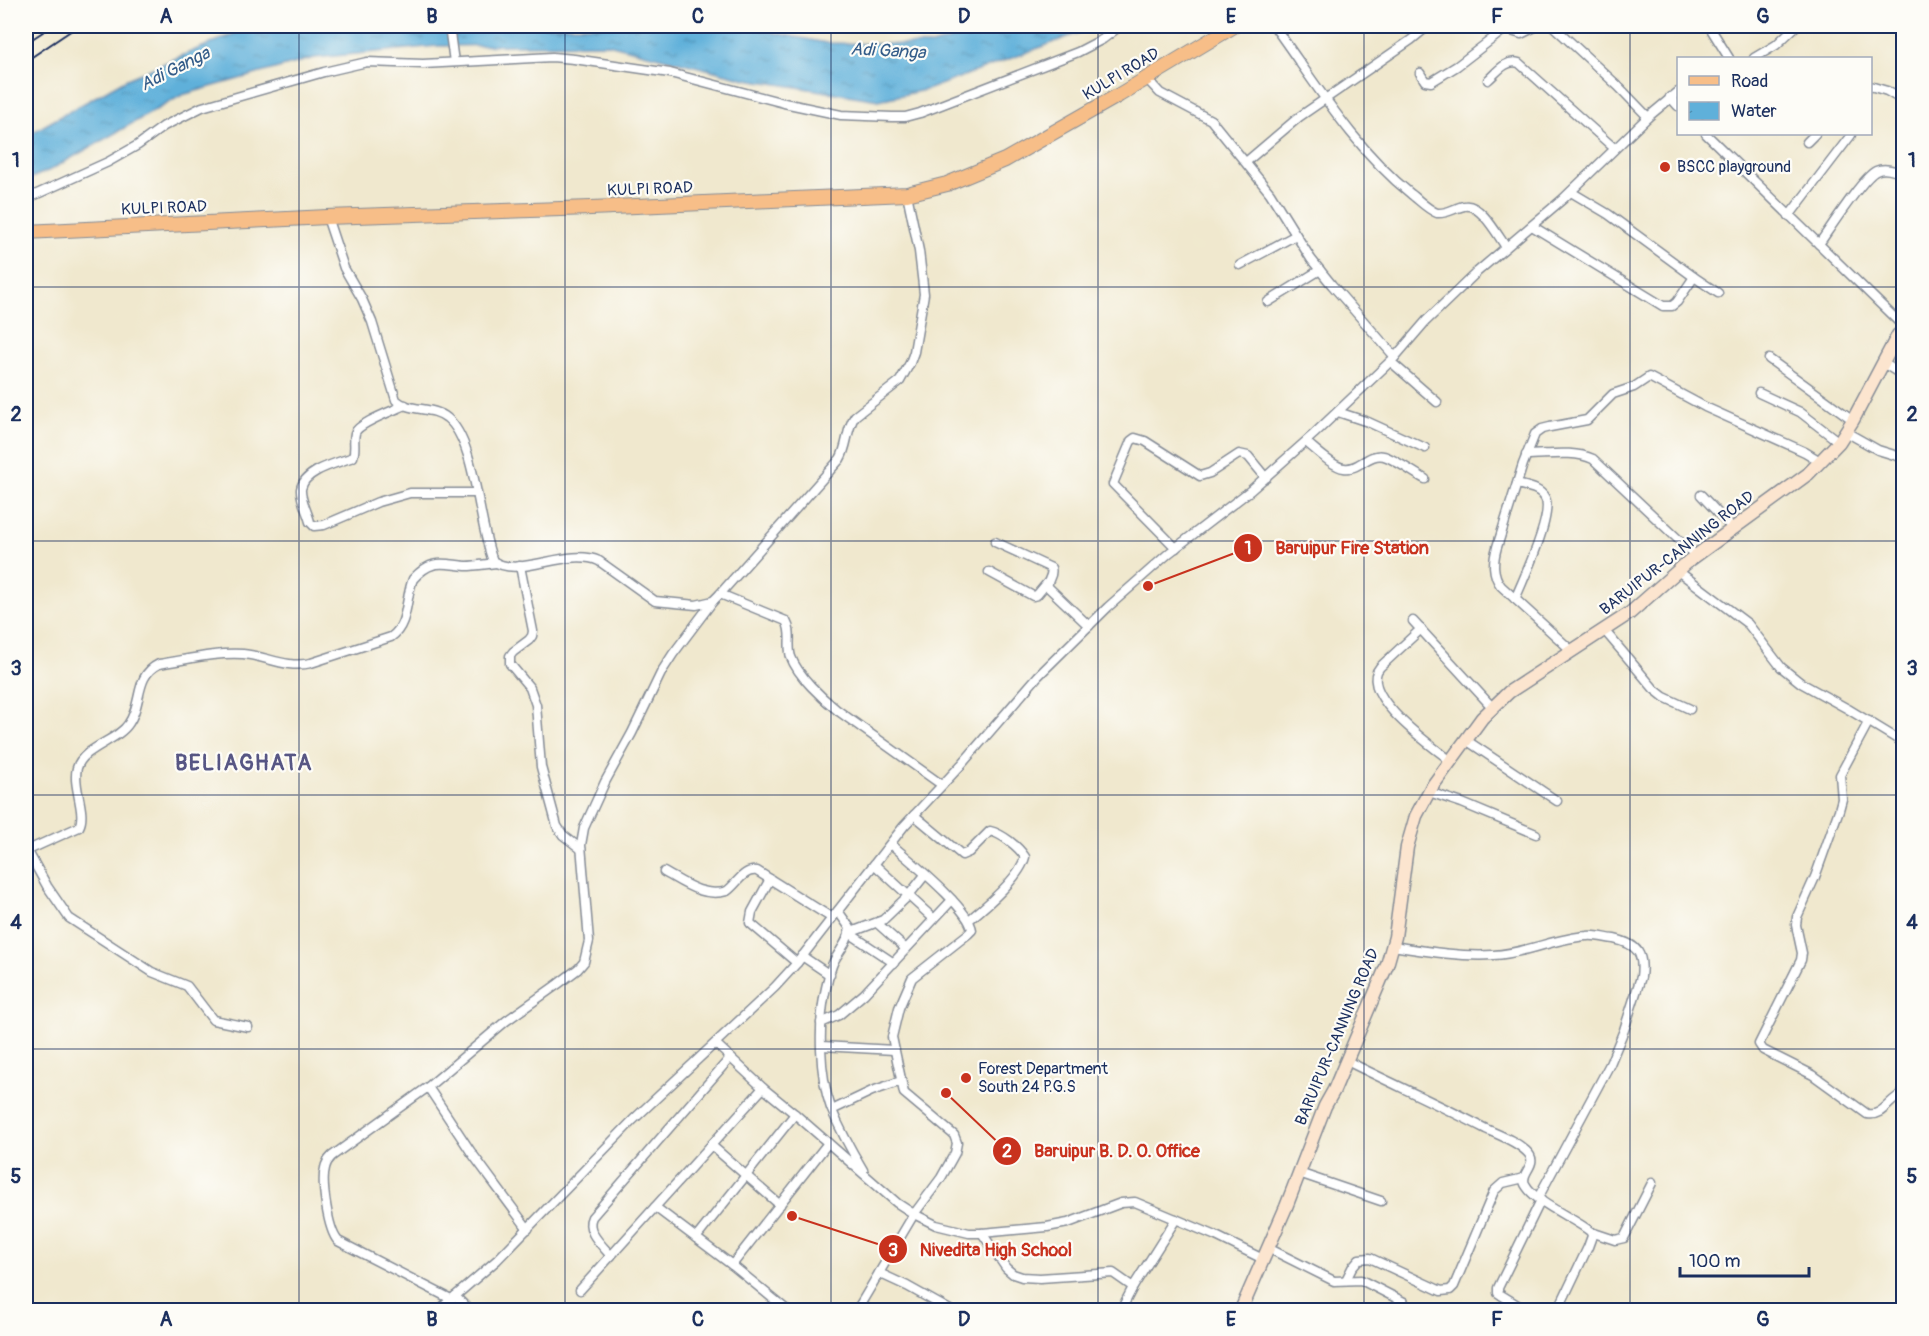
<svg xmlns="http://www.w3.org/2000/svg" width="1929" height="1336" font-family="Pangolin,sans-serif">
<defs>
<pattern id="water-ripples" width="26" height="14" patternUnits="userSpaceOnUse" patternTransform="scale(1.5)"><rect width="26" height="14" fill="#5fb0da"/><path d="M2 4q2-2 4 0t4 0M15 11q2-2 4 0t4 0" fill="none" stroke="#4e90b4"/></pattern>
</defs>
<rect width="100%" height="100%" fill="#fdfcf7"/>
<filter id="ink" filterUnits="userSpaceOnUse"><feTurbulence type="fractalNoise" baseFrequency=".0167" numOctaves="2"/><feDisplacementMap in="SourceGraphic" scale="12" xChannelSelector="R" yChannelSelector="G"/><feConvolveMatrix kernelMatrix="1 2 1 2 8 2 1 2 1" color-interpolation-filters="sRGB"/></filter>
<filter id="wash" filterUnits="userSpaceOnUse"><feTurbulence type="fractalNoise" baseFrequency=".008" numOctaves="4" result="noise"/><feDisplacementMap in="SourceGraphic" scale="24" xChannelSelector="R" yChannelSelector="G"/><feGaussianBlur stdDeviation="1.35" result="paint"/><feColorMatrix in="noise" values="0 0 0 0 0 0 0 0 0 0 0 0 0 0 0 0 0 1.4 0 .05"/><feComposite in="paint" operator="in"/></filter>
<g filter="url(#wash)">
<rect width="100%" height="100%" fill="#f0e8ce"/>
<!-- water -->
<path fill="url(#water-ripples)" stroke="#3d709c" stroke-width="1.5" d="M 259,26 L 740,26 L 826,43 L 932,45 L 1000,26 L 1097,26 L 929,89 L 879,100 L 746,79 L 608,44 L 437,46 L 314,58 L 182,95 L 50,170 L 26,180 L 26,136 L 127,79 L 243,30 Z"/>
</g>
<g filter="url(#ink)">
<g fill="none" stroke-linecap="round" stroke-linejoin="round">
<!-- street casing -->
<g stroke="#868c96" stroke-width="11">
<g id="street">
<path d="M 449,26 L 454,62"/>
<path d="M 1274,26 C 1316,84 1354,148 1411,194 C 1419,200 1427,209 1437,213 C 1447,214 1454,208 1464,206 C 1480,202 1498,236 1506,247"/>
<path d="M 1553,26 L 1618,86 L 1648,117"/>
<path d="M 1709,26 L 1729,58"/>
<path d="M 1754,58 L 1776,45 L 1796,26"/>
<path d="M 1420,73 L 1425,81 L 1431,82 L 1457,66 L 1505,29 L 1521,34 L 1537,26"/>
<path d="M 1146,78 L 1160,93 L 1211,120 L 1270,193 L 1311,259 L 1332,285 L 1395,357"/>
<path d="M 1488,80 C 1497,72 1506,59 1519,63 L 1614,148"/>
<path d="M 1870,86 L 1887,91 L 1904,101"/>
<path d="M 1670,97 L 1678,106"/>
<path d="M 1706,134 L 1904,327"/>
<path d="M 1807,142 L 1815,134"/>
<path d="M 1246,162 L 1299,117 L 1411,40 L 1428,26"/>
<path d="M 1571,192 L 1608,214 L 1694,277 L 1718,293"/>
<path d="M 26,199 L 108,162 L 138,145 L 164,126 L 202,107 L 324,72 L 367,62 L 423,64 L 552,57 L 574,59 L 670,73 L 784,103 L 841,115 L 892,117 L 905,117 L 920,113 L 1078,52 L 1103,39 L 1120,26"/>
<path d="M 1789,216 L 1851,135"/>
<path d="M 327,217 L 344,268 L 362,299 L 372,322 L 396,400 C 409,412 433,406 447,418 C 476,441 478,524 493,561 C 519,579 567,547 599,561 L 655,601 L 696,605 L 713,601 L 720,594 L 840,459 C 848,446 846,429 855,416 L 900,381 L 910,363 L 914,352 L 924,294 L 919,251 L 907,194"/>
<path d="M 1532,226 L 1663,306 L 1672,306 L 1677,302 L 1694,277"/>
<path d="M 1819,244 C 1829,230 1863,177 1876,171 C 1885,167 1895,171 1904,174"/>
<path d="M 1240,265 L 1296,235"/>
<path d="M 1268,302 L 1320,270"/>
<path d="M 1769,359 L 1853,420"/>
<path d="M 1391,362 L 1437,402"/>
<path d="M 1883,363 L 1904,376"/>
<path d="M 1759,393 L 1800,412 L 1839,442"/>
<path d="M 405,405 C 395,410 358,423 355,433 C 353,441 356,449 353,457 C 338,463 304,470 301,489 C 300,499 308,513 310,522 L 314,526 L 324,525 L 378,502 L 410,493 L 476,493"/>
<path d="M 1338,412 L 1368,422 L 1425,448"/>
<path d="M 1846,432 L 1878,450 L 1904,458"/>
<path d="M 1306,442 C 1315,449 1333,467 1344,468 C 1358,471 1369,452 1384,456 C 1396,460 1414,473 1425,479"/>
<path d="M 1526,455 C 1548,455 1573,450 1593,459 L 1696,556"/>
<path d="M 1701,495 L 1733,529"/>
<path d="M 995,542 L 1051,568 C 1054,576 1046,580 1048,587 L 1089,626"/>
<path d="M 1176,548 L 1113,484 L 1131,441 L 1135,438 L 1145,441 L 1200,476 L 1210,473 L 1239,454 L 1248,456 L 1266,478"/>
<path d="M 520,566 L 533,631 L 532,636 L 529,640 L 513,652 L 510,656 L 510,664 L 530,688 L 536,705 L 541,767 L 557,826 L 563,835 L 581,849"/>
<path d="M 1678,571 L 1748,624 L 1781,667 L 1801,683 L 1848,709 L 1904,743"/>
<path d="M 989,572 L 1033,596 L 1037,595 L 1047,583"/>
<path d="M 720,594 L 786,621 C 793,633 787,645 791,657 C 798,676 822,698 837,710 L 942,785"/>
<path d="M 1515,599 C 1523,581 1554,513 1545,498 C 1540,488 1527,487 1517,484"/>
<path d="M 1413,621 L 1493,708"/>
<path d="M 1421,629 L 1380,667 C 1357,694 1432,746 1451,761"/>
<path d="M 1604,630 L 1654,689 L 1664,697 L 1690,709"/>
<path d="M 1572,651 L 1501,586 C 1492,574 1493,561 1497,547 L 1523,464 L 1535,434 L 1542,429 L 1550,427 L 1587,420 L 1613,394 L 1634,387 L 1649,377 L 1705,407 L 1805,452 L 1820,461"/>
<path d="M 1869,721 L 1840,775 L 1842,799 L 1839,810 L 1815,877 L 1797,917 L 1796,925 L 1802,953 L 1801,960 L 1759,1044 L 1763,1050 L 1813,1075 L 1867,1114 C 1883,1117 1889,1099 1904,1093"/>
<path d="M 1466,740 L 1557,801"/>
<path d="M 1429,792 L 1462,803 L 1536,834"/>
<path d="M 914,815 L 962,855 L 969,852 L 990,831 C 1002,834 1018,846 1025,857 C 1020,877 985,907 969,920"/>
<path d="M 27,850 L 47,886 L 69,918 L 152,972 L 187,986 L 213,1020 L 248,1027"/>
<path d="M 26,851 L 79,827 C 87,813 72,786 77,768 C 83,747 118,741 129,723 C 143,703 134,676 159,664 C 186,660 215,652 243,654 C 266,656 287,669 311,663 L 391,637 C 409,625 405,598 413,579 C 432,558 442,564 466,566 C 476,566 486,564 496,563"/>
<path d="M 875,865 L 934,919"/>
<path d="M 664,872 C 684,883 703,898 727,891 C 738,883 743,869 757,871 L 832,918"/>
<path d="M 770,879 L 752,912 L 750,923 L 797,963"/>
<path d="M 838,911 L 850,928 C 849,941 840,950 834,961 C 830,969 828,979 826,988 C 818,1022 819,1075 831,1108 C 840,1130 851,1150 863,1170"/>
<path d="M 877,923 L 906,949"/>
<path d="M 849,933 L 883,920 L 909,895 L 925,875"/>
<path d="M 849,933 L 894,963"/>
<path d="M 1393,946 C 1425,951 1460,957 1493,955 C 1525,954 1555,938 1587,936 C 1596,935 1605,938 1614,939 C 1638,944 1644,954 1641,977 L 1624,1030 L 1610,1064 L 1538,1198"/>
<path d="M 802,956 L 830,975"/>
<path d="M 821,1023 L 839,1015 L 864,994 L 952,900"/>
<path d="M 716,1044 L 763,1088 L 795,1114 L 897,1203 L 914,1214 L 936,1225 L 969,1233 L 982,1233 L 1047,1227 L 1068,1223 L 1121,1203 L 1135,1202 L 1216,1236 L 1263,1259"/>
<path d="M 822,1046 L 894,1050"/>
<path d="M 1347,1061 C 1393,1084 1440,1105 1486,1129 C 1499,1135 1516,1141 1526,1151 C 1541,1164 1519,1172 1525,1184 C 1536,1204 1573,1217 1591,1232 L 1592,1236 L 1588,1247 L 1558,1310"/>
<path d="M 428,1087 L 471,1152 L 528,1229"/>
<path d="M 763,1088 L 655,1207 L 732,1265 L 787,1310"/>
<path d="M 832,1110 L 872,1091 L 901,1081"/>
<path d="M 711,1145 L 780,1205"/>
<path d="M 1299,1173 L 1381,1201"/>
<path d="M 1591,1232 L 1615,1240 L 1624,1238 L 1652,1183"/>
<path d="M 982,1233 L 1006,1268 L 1013,1274 L 1022,1277 L 1040,1278 L 1113,1273 L 1133,1287"/>
<path d="M 696,1238 L 795,1114"/>
<path d="M 1268,1248 L 1334,1281 L 1361,1280 L 1404,1302"/>
<path d="M 611,1256 C 602,1245 585,1231 592,1217 L 730,1058"/>
<path d="M 732,1265 L 828,1143"/>
<path d="M 879,1273 L 907,1286 L 950,1310"/>
<path d="M 1346,1280 L 1353,1266 L 1359,1259 L 1370,1258 L 1441,1291 L 1450,1290 L 1454,1286 L 1494,1191 L 1503,1183 L 1524,1178"/>
<path d="M 580,1290 L 655,1207"/>
<path d="M 455,1296 L 469,1310"/>
<path d="M 451,1299 L 338,1241 C 328,1230 321,1183 325,1168 C 326,1163 329,1159 332,1156 L 428,1087 L 506,1021 L 558,984 L 578,969 L 584,962 L 589,941 L 581,845 L 584,828 L 605,782 L 632,733 L 662,671 L 673,654 L 713,601"/>
<path d="M 860,1305 L 868,1310"/>
<path d="M 1519,1306 L 1501,1295 L 1498,1293 L 1498,1288 L 1541,1200"/>
<path d="M 439,1310 L 497,1260 L 633,1120 L 775,987 L 797,963 L 904,826 L 961,765 L 1038,676 L 1108,607 L 1169,553 L 1251,490 L 1314,434 L 1395,357 L 1426,321 L 1477,272 L 1563,199 L 1648,117 L 1678,92"/>
<path d="M 857,1310 L 914,1214 L 941,1178 L 955,1153 L 957,1143 L 954,1135 L 904,1093 L 892,1037 L 899,1008 L 912,978 L 968,934 L 972,930 C 969,908 910,861 891,844"/>
<path d="M 1121,1310 L 1133,1287 L 1176,1219"/>
</g>
</g>
<!-- secondary casing -->
<g stroke="#868c96" stroke-width="15">
<path id="secondary" d="M 1241,1310 L 1286,1207 L 1325,1106 L 1334,1090 L 1387,965 L 1395,937 L 1407,847 L 1416,816 L 1431,788 L 1482,718 L 1509,692 L 1630,613 L 1690,560 L 1808,474 L 1839,442 L 1853,420 L 1890,350 L 1898,335 L 1904,330"/>
</g>
<!-- primary casing -->
<g stroke="#868c96" stroke-width="16">
<path id="primary" d="M 26,232 L 327,217 L 591,208 L 907,194 L 947,184 L 1005,160 L 1119,95 L 1234,26"/>
</g>
<!-- street -->
<use href="#street" stroke="#fff" stroke-width="8"/>
<!-- secondary -->
<use href="#secondary" stroke="#fce5cf" stroke-width="12"/>
<!-- primary -->
<use href="#primary" stroke="#f7be88" stroke-width="14"/>
<!-- rail -->
<g stroke="#1b2f5e" stroke-width="2">
<path d="M 26,43 L 52,26"/>
<path d="M 26,61 L 78,26"/>
</g>
</g>
</g>
<!-- grid -->
<path fill="none" stroke="#1b2f5e" stroke-width="1.5" stroke-opacity="0.55" d="M 299,26 L 299,1310M 565,26 L 565,1310M 831,26 L 831,1310M 1098,26 L 1098,1310M 1364,26 L 1364,1310M 1630,26 L 1630,1310M 26,287 L 1904,287M 26,541 L 1904,541M 26,795 L 1904,795M 26,1049 L 1904,1049"/>
<!-- markers -->
<g fill="#c8321e" stroke="#fdfcf7" stroke-width="2">
<circle cx="1665" cy="167" r="6"/>
<circle cx="966" cy="1078" r="6"/>
</g>
<g text-anchor="middle" dominant-baseline="central" stroke-width="4.5" stroke-linejoin="round" paint-order="stroke">
<!-- street labels -->
<g font-size="16" fill="#1b2f5e" stroke="#fdfcf7">
<text transform="translate(1121 74) rotate(-31)">KULPI ROAD</text>
<text transform="translate(650 189) rotate(-2)">KULPI ROAD</text>
<text transform="translate(164 208) rotate(-2)">KULPI ROAD</text>
<text transform="translate(1677 553) rotate(-38)">BARUIPUR-CANNING ROAD</text>
<text transform="translate(1337 1037) rotate(-67)">BARUIPUR-CANNING ROAD</text>
</g>
<!-- poi labels -->
<g font-size="16" fill="#1b2f5e" stroke="#fdfcf7" text-anchor="start">
<text x="1677" y="167">BSCC playground</text>
<text x="978" y="1069">Forest Department<tspan x="978" dy="18">South 24 P.G.S</tspan></text>
</g>
<!-- water labels -->
<g font-size="18" font-style="italic" fill="#335c89" stroke="#fdfcf7">
<text transform="translate(888 51) rotate(3)">Adi Ganga</text>
<text transform="translate(175 69) rotate(-27)">Adi Ganga</text>
</g>
<!-- district labels -->
<g font-size="22" font-weight="bold" letter-spacing="1.5" fill="#575684" stroke="#fdfcf7">
<text x="244" y="763">BELIAGHATA</text>
</g>
</g>
<!-- callouts -->
<path fill="none" stroke="#c8321e" stroke-width="2" d="M1148 586L1248 548M946 1093L1007 1151M792 1216L893 1249"/>
<g fill="#c8321e" stroke="#fdfcf7" stroke-width="2">
<circle cx="1148" cy="586" r="6"/>
<circle cx="946" cy="1093" r="6"/>
<circle cx="792" cy="1216" r="6"/>
<circle cx="1248" cy="548" r="15"/>
<circle cx="1007" cy="1151" r="15"/>
<circle cx="893" cy="1249" r="15"/>
</g>
<g font-size="18" text-anchor="middle" font-weight="bold" fill="#fff">
<text x="1248" y="554">1</text>
<text x="1007" y="1157">2</text>
<text x="893" y="1256">3</text>
</g>
<g font-size="18" text-anchor="middle" font-weight="bold" fill="#c8321e" stroke="#fdfcf7" stroke-width="4.5" stroke-linejoin="round" paint-order="stroke">
<text x="1352" y="554">Baruipur Fire Station</text>
<text x="1117" y="1157">Baruipur B. D. O. Office</text>
<text x="996" y="1256">Nivedita High School</text>
</g>
<!-- margin -->
<rect width="1929" height="1336" fill="none" stroke="#fdfcf7" stroke-width="66"/>
<!-- legend -->
<rect x="1677" y="57" width="195" height="78" fill="#fdfcf7" stroke="#a3aaba" stroke-width="1.5"/>
<rect x="1689" y="76" width="30" height="9" fill="#f7be88" stroke="#a3aaba" stroke-width="1.5"/>
<text x="1731" y="87" font-size="18" fill="#1b2f5e">Road</text>
<rect x="1689" y="102" width="30" height="18" fill="url(#water-ripples)" stroke="#a3aaba" stroke-width="1.5"/>
<text x="1731" y="117" font-size="18" fill="#1b2f5e">Water</text>
<!-- scale -->
<path d="M1680 1267v9h129v-9" fill="none" stroke="#1b2f5e" stroke-width="3"/>
<text x="1689" y="1267" font-size="18" fill="#1b2f5e" stroke="#fdfcf7" stroke-width="4.5" paint-order="stroke">100 m</text>
<rect x="33" y="33" width="1863" height="1270" fill="none" stroke="#1b2f5e" stroke-width="2"/>
<g font-size="20" text-anchor="middle" font-weight="bold" fill="#1b2f5e">
<text x="166" y="23">A</text>
<text x="432" y="23">B</text>
<text x="698" y="23">C</text>
<text x="964" y="23">D</text>
<text x="1231" y="23">E</text>
<text x="1497" y="23">F</text>
<text x="1763" y="23">G</text>
<text x="16" y="167">1</text>
<text x="1912" y="167">1</text>
<text x="16" y="421">2</text>
<text x="1912" y="421">2</text>
<text x="16" y="675">3</text>
<text x="1912" y="675">3</text>
<text x="16" y="929">4</text>
<text x="1912" y="929">4</text>
<text x="16" y="1183">5</text>
<text x="1912" y="1183">5</text>
<text x="166" y="1326">A</text>
<text x="432" y="1326">B</text>
<text x="698" y="1326">C</text>
<text x="964" y="1326">D</text>
<text x="1231" y="1326">E</text>
<text x="1497" y="1326">F</text>
<text x="1763" y="1326">G</text>
</g>
</svg>
